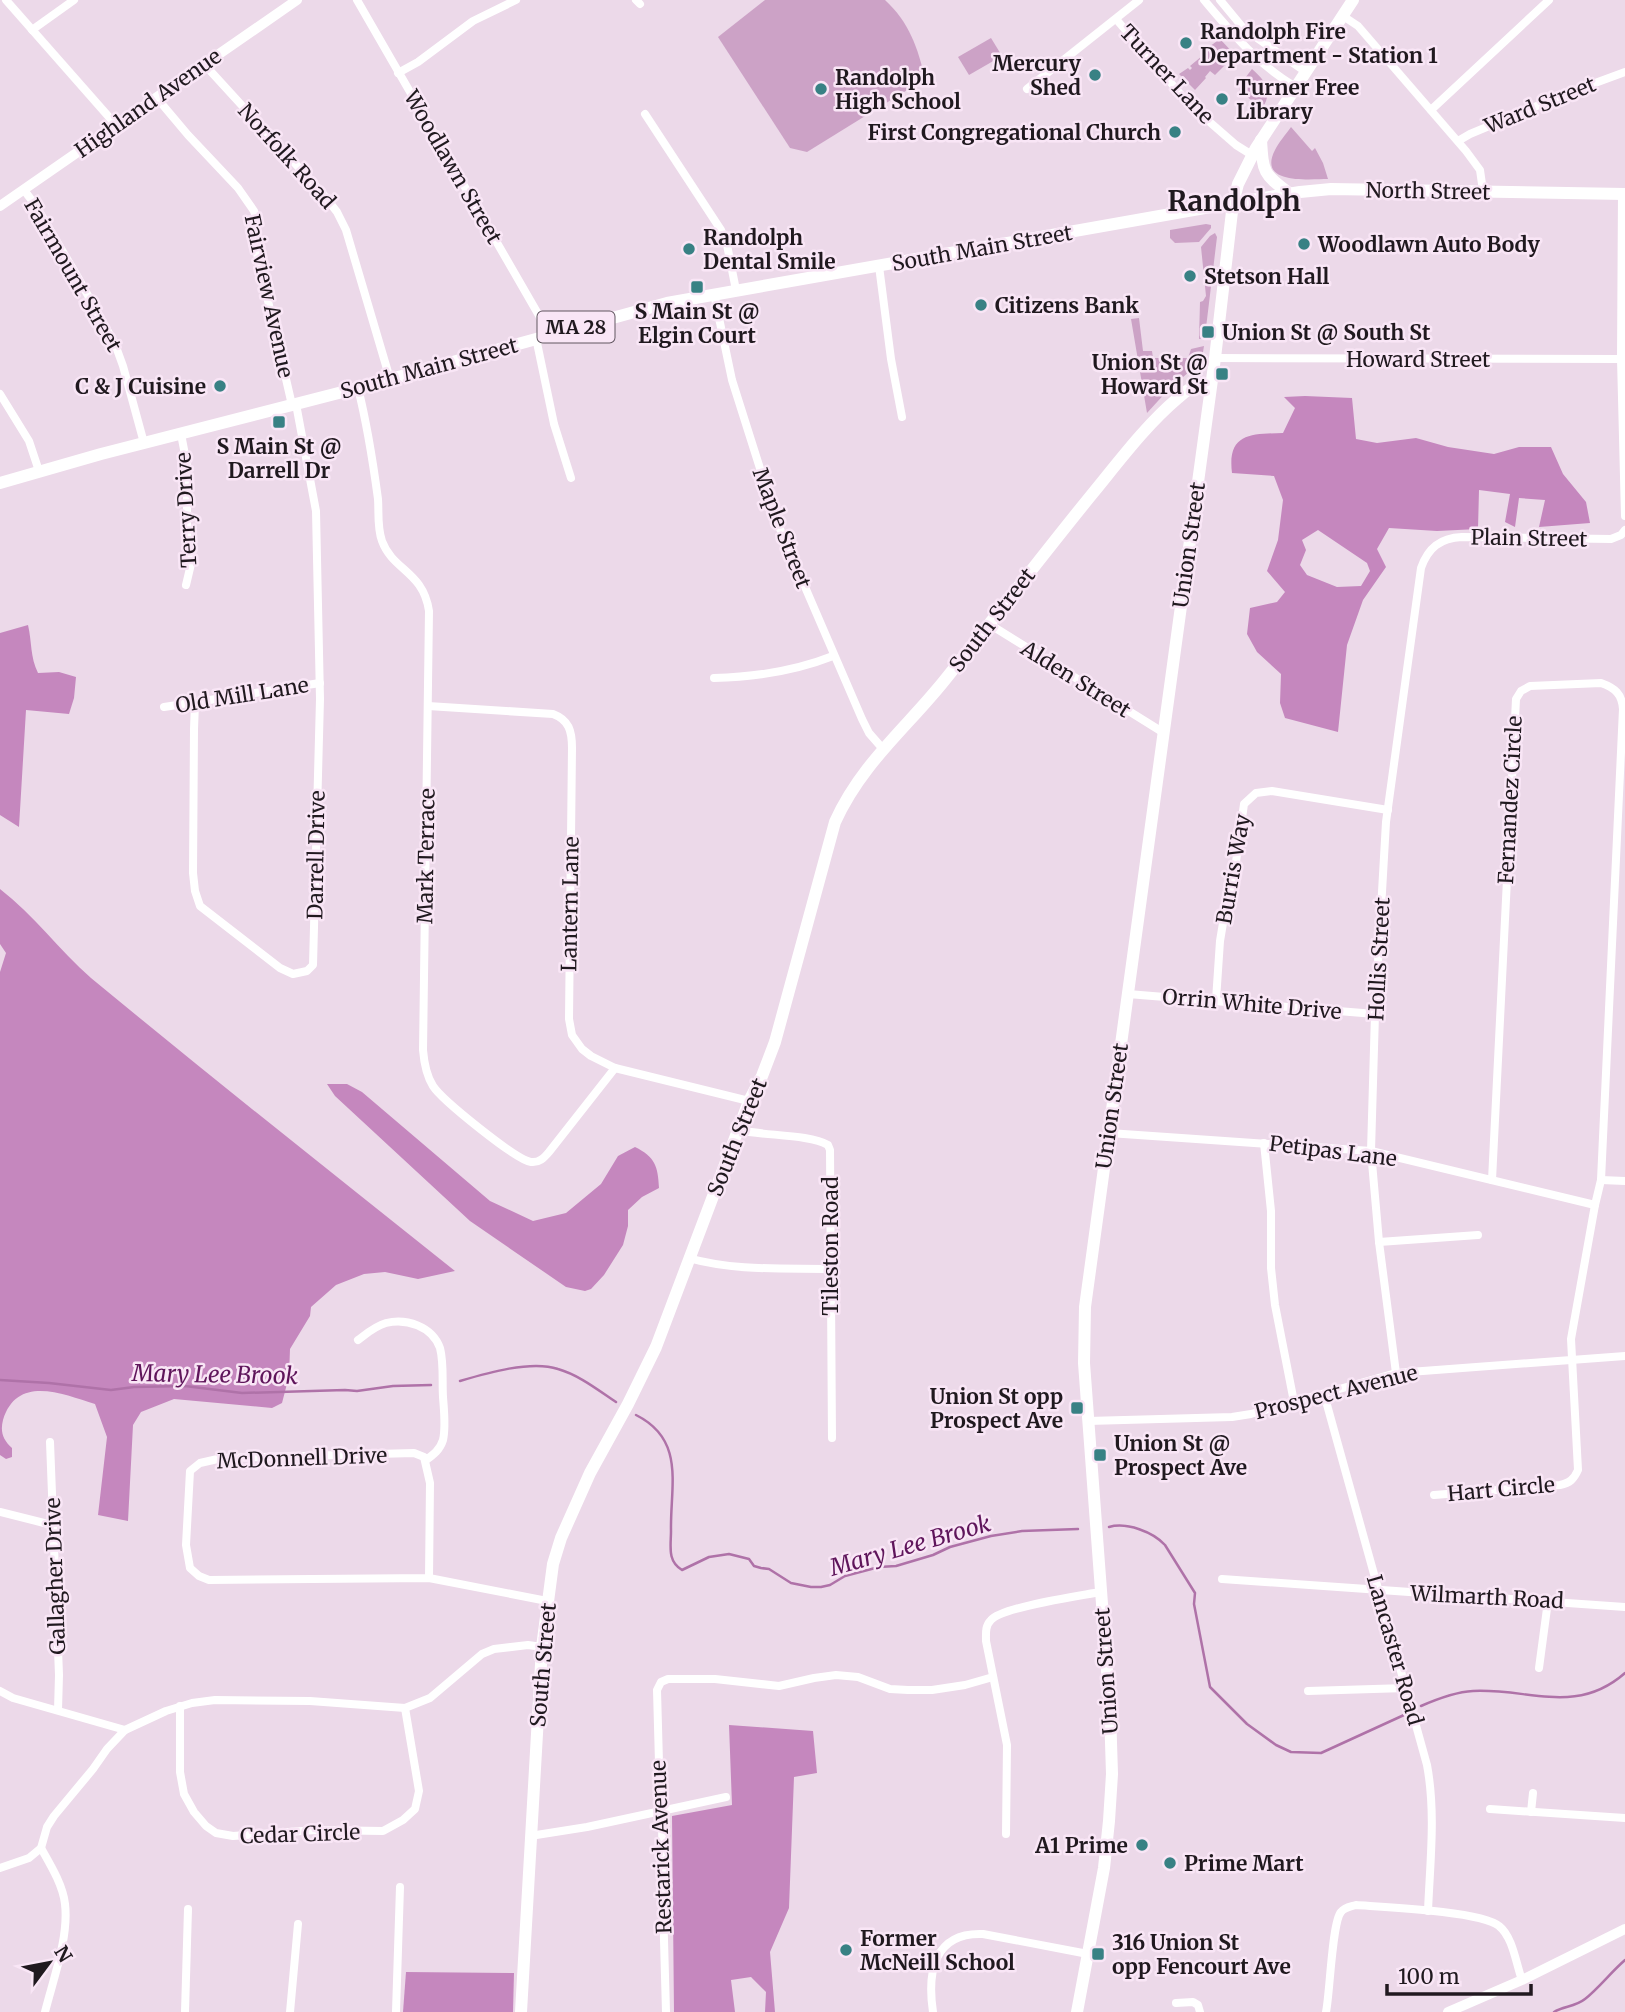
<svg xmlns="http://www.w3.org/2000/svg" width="1625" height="2012" font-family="Merriweather,serif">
<rect width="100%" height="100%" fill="#ecd9e9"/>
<!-- green -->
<g fill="#cca2c6">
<path d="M 765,0 L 885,0 C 909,22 918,48 925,79 L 807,152 L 790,148 L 718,37 Z"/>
<path d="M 991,38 L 1002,56 L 969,75 L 958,57 Z"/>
<path d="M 1220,39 L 1235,55 L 1215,75 L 1210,71 L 1205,77 L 1206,78 L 1195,90 L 1179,74 L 1188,68 L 1190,70 L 1192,68 L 1190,66 L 1208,51 L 1206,49 Z"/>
<path d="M 1252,69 C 1266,81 1273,92 1262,109 L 1239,90 L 1240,81 L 1242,82 Z"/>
<path d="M 1291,127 L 1312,151 L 1315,148 L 1323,163 L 1328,179 C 1309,179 1257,185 1275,150 C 1279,142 1286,134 1291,127 Z"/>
<path d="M 1206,224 L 1211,225 L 1211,228 L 1199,242 L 1175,243 L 1170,238 L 1170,230 Z"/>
<path d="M 1215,233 L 1217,237 L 1205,336 L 1204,338 L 1199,339 L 1200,302 L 1203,301 L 1206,296 L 1201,247 L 1210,236 Z"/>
<path d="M 1139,318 L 1143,351 L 1152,351 L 1153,358 L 1188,358 L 1191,349 L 1204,346 L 1202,358 L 1197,365 L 1168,390 L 1147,413 L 1131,319 Z"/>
</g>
<!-- forest -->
<g fill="#c587be" fill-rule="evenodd">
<path d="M 1305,396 L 1352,398 L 1356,439 L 1377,443 L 1416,438 L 1448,447 L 1494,454 L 1519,447 L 1551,447 L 1563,474 L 1586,502 L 1590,523 L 1539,527 L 1545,500 L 1519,498 L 1515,527 L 1505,522 L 1510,494 L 1479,490 L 1478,529 L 1437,531 L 1389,528 L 1377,549 L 1386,567 L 1363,600 L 1347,645 L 1338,732 L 1285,718 L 1280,703 L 1281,674 L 1257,652 L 1247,634 L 1250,608 L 1277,602 L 1285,592 L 1267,571 L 1278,540 L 1283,500 L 1274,476 L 1232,473 C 1227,433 1251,434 1283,433 L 1295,408 L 1284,397 ZM 1318,530 L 1367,563 L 1370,571 L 1361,586 L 1337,587 L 1307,575 L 1300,565 L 1306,550 L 1302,540 Z"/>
<path d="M 28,625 C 32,642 30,657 38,673 L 59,672 L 76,677 L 74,698 L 69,714 L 26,710 L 19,827 L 0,815 L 0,633 Z"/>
<path d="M 0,889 C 34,915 59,950 91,978 C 211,1077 333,1174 455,1271 L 418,1279 L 385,1272 L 364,1274 L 336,1285 L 311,1307 L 310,1316 L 290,1349 L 289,1376 L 282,1403 L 272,1408 L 174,1399 L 141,1412 L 133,1425 L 128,1521 L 98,1515 L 107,1437 L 95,1404 C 63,1394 17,1374 3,1420 C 0,1432 3,1440 12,1448 L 12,1457 L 6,1459 L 0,1455 L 0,972 L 6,953 L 0,944 Z"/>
<path d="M 327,1084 L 347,1084 L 362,1092 L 490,1201 L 533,1221 L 566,1213 L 601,1184 L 618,1156 L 635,1147 C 655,1157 658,1166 659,1188 L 642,1197 L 628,1210 L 628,1226 L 623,1245 L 604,1275 L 591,1289 L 585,1291 L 566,1287 L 470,1221 L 335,1096 Z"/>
<path d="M 729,1725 L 813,1731 L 817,1773 L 794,1777 L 789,1908 L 770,1952 L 775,2012 L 765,2012 L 766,1992 L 751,1977 L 731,1980 L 735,2012 L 674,2012 L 672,1816 L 732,1805 Z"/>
<path d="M 406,1972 L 514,1973 L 513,2012 L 403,2012 Z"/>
</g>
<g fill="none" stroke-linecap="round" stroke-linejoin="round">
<!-- stream -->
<g stroke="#af72a8" stroke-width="2.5">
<path d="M 0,1380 L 49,1383 L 111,1390 L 134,1387 L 185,1386 L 242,1393 L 345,1390 L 357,1391 L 393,1386 L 431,1385"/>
<path d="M 460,1381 C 487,1373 531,1360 558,1369 C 579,1375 598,1390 616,1402"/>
<path d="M 636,1415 C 686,1440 670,1486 671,1531 C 671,1546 667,1561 682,1570 L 709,1557 L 729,1554 L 749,1559 L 754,1566 L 761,1568 L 769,1569 L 791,1583 L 811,1587 L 821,1587 L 830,1585 L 845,1576 L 879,1567 L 896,1566 L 933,1555 L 950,1547 L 991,1536 L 1022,1531 L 1078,1529"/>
<path d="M 1109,1527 C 1127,1522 1153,1532 1165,1545 L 1195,1593 L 1194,1604 L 1210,1687 L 1247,1724 L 1276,1745 L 1291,1752 L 1321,1753 L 1404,1715"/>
<path d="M 1421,1706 C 1437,1699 1455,1692 1473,1691 C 1529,1688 1576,1716 1625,1673"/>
<path d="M 1554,2012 C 1563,2006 1575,2007 1585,1999 C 1599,1988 1611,1972 1625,1960"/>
</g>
<!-- minor -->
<g stroke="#fff" stroke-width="8">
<path d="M 6,0 L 116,125"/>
<path d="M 357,0 L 541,319 L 547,335"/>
<path d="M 636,0 L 640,4"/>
<path d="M 1204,0 C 1231,32 1259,66 1296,87"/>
<path d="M 1220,0 L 1244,29 L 1306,72"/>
<path d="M 1343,16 L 1358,26 L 1466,151 L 1480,170 L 1483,191"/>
<path d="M 1116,19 L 1189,104 L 1236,145 L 1252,155"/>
<path d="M 32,30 L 74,0"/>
<path d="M 204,64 L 323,194 L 337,212 L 346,230 L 390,379"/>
<path d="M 398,73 L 418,62 L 473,21 L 516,0"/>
<path d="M 1027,89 L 1139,0"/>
<path d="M 156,97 L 188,135 L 238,188 L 254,211 L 257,221 L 256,249 L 292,405"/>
<path d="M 1431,110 L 1549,0"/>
<path d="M 645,114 L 721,230 L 727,245 L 736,290"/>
<path d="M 1458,141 L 1470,134 L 1568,93 L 1625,72"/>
<path d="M 24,190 L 36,206 L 76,274 L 115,344 L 123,366 L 144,443"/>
<path d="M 1622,194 L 1621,359 L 1625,516"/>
<path d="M 879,266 L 891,359 L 902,417"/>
<path d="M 714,294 L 732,380 L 777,522 L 862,719 L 869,733 L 883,749"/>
<path d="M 536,338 L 554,424 L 571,478"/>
<path d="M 1215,358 L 1621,359"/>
<path d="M 358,388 C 367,424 373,462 378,499 C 379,513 377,527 382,541 C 393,571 423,571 429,611 L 423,1050 C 424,1062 426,1075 433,1086 C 442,1100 516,1160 531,1162 C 539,1163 544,1158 549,1152 L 615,1068"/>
<path d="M 0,394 L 29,441 L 39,471"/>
<path d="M 181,434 L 187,465 L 187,531 L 191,564 L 186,585"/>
<path d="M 989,624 L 1164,733"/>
<path d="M 714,678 C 755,677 795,671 833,656"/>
<path d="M 195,703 L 194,729 L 193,873 L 195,891 L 200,906 L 280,968 L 293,974 L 307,971 L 313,965 L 320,699 L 316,511 L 296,404"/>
<path d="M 428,706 L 553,714 C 569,720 572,731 572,748 L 569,1019 L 572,1035 L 582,1049 L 591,1056 L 615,1068 L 749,1101"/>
<path d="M 164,707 L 320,683"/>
<path d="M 1128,994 L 1375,1014"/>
<path d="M 1216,1000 L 1220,941 L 1224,917 L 1231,898 L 1244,804 L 1256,793 L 1272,791 L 1388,810"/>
<path d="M 739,1130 C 764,1136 809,1134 828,1145 L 830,1150 L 832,1438"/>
<path d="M 1109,1133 L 1371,1151 L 1595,1205"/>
<path d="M 1264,1143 L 1271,1211 L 1271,1268 L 1275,1305 L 1294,1402"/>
<path d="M 1601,1180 L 1625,1181"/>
<path d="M 1379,1242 L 1478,1235"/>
<path d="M 688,1258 C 735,1271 782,1268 830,1269"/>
<path d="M 358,1340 C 366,1334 375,1326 386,1323 C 406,1318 432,1326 440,1348 C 444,1363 442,1382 443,1397 C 444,1411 446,1427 443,1440 C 440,1450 433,1455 426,1460"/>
<path d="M 1396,1373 L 1379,1242 L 1371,1151 L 1375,1014 L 1386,822 L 1421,568 C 1428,548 1440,538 1462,537 L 1611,539 L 1621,535 L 1625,530"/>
<path d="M 1324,1394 L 1427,1765 C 1436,1813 1430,1862 1428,1911"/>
<path d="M 1088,1421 L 1232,1417 L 1251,1414 L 1396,1373 L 1625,1356"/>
<path d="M 50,1442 L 59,1675 L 58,1710"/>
<path d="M 1434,1495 L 1560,1485 C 1570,1483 1574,1479 1578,1470 L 1571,1339 L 1595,1205 L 1601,1180 L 1623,709 C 1622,694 1615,688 1601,683 L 1530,686 L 1521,691 L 1516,699 L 1492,1180"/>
<path d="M 0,1512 L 52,1525"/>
<path d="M 429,1578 L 430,1483 L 424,1457 L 414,1453 L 222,1458 L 200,1463 L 190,1471 L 186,1545 L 190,1568 L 199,1576 L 209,1580 L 429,1578 L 547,1601"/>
<path d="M 1222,1579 L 1625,1607"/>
<path d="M 1539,1668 L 1548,1601"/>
<path d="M 0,1691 L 13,1698 L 125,1730"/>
<path d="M 1308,1691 L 1406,1688"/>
<path d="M 180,1706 L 180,1772 L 184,1794 L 194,1812 L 206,1826 L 216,1833 L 233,1836 L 316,1830 L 383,1831 L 403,1820 L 415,1809 L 419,1791 L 405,1708"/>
<path d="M 1490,1809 L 1625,1818"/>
<path d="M 1531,1812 L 1533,1793"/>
<path d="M 1006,1834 L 1007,1745 L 986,1641 C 986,1633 985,1626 991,1620 C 1002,1607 1079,1596 1100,1592"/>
<path d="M 530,1836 L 587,1827 L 726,1797"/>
<path d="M 41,1848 C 50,1864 63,1885 65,1904 C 69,1937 53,1980 45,2012"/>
<path d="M 0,1868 L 29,1858 L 41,1848 L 47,1827 L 54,1816 L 93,1769 L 107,1749 L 125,1730 L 166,1711 L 192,1703 L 215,1700 L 310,1701 L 405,1708 L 430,1698 L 482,1654 L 494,1649 L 528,1645 L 542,1647"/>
<path d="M 1176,2003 L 1193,2002 L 1198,2005 L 1200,2012"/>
<path d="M 185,2012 L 188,1909"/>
<path d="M 290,2012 L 298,1924"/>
<path d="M 396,2012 L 400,1887"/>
<path d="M 666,2012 L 663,1904 L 662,1817 L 660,1799 L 657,1690 L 661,1682 L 668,1679 L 715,1679 L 779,1686 L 814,1678 L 836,1675 L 858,1677 L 890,1689 L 908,1690 L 932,1690 L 965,1685 L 993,1677"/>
<path d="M 933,2012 C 927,1972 934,1932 983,1934 L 1088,1954"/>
<path d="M 1326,2012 C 1330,1993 1332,1922 1341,1912 C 1345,1907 1350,1907 1356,1905 C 1383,1907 1481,1911 1499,1926 C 1513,1937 1516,1964 1522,1980"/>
</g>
<!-- tertiary -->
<g stroke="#fff" stroke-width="10">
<path d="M 0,206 L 297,0"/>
<path d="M 1448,2012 L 1522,1980 L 1625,1929"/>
</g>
<!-- secondary -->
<g stroke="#fff" stroke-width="12">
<path d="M 1261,140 C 1263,172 1263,174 1289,193"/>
<path d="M 521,2012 L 542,1647 L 553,1564 L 561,1538 L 590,1473 L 628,1404 L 656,1347 L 749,1101 L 762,1076 L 775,1042 L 835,822 C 862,762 909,726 948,676 C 997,615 1044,553 1093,493 C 1120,460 1146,425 1178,398 C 1187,389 1198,383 1211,384"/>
<path d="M 1077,2012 L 1104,1868 L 1109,1821 L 1112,1774 L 1110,1711 L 1084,1363 L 1085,1307 L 1215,358 L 1233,203 L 1300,192 L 1331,189 L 1625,194"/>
</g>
<!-- primary -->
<path stroke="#fff" stroke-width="12" d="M 0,483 L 101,454 L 358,388 L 667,303 L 1233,203 L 1238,184 L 1256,148 L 1353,0"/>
</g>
<!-- markers -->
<g fill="#388184" stroke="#f9e6f6" stroke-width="2.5">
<circle cx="1186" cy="43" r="7"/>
<circle cx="1095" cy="75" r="7"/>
<circle cx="821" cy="89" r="7"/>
<circle cx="1222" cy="99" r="7"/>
<circle cx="1175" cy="132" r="7"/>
<circle cx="1304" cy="244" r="7"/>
<circle cx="689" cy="249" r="7"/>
<circle cx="1190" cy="276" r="7"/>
<rect x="690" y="280" width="14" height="14" rx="3.5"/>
<circle cx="981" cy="305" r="7"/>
<rect x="1201" y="325" width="14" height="14" rx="3.5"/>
<rect x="1215" y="367" width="14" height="14" rx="3.5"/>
<circle cx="220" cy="386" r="7"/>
<rect x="272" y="415" width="14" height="14" rx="3.5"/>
<rect x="1070" y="1401" width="14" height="14" rx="3.5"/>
<rect x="1093" y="1448" width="14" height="14" rx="3.5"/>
<circle cx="1142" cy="1845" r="7"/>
<circle cx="1170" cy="1863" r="7"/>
<circle cx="846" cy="1950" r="7"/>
<rect x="1091" y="1947" width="14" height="14" rx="3.5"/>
</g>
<g text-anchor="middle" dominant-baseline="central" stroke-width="5" stroke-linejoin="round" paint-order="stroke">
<!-- shield labels -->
<rect fill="#f9e6f6" stroke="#615660" stroke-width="2" x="537.5" y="311.5" width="77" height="31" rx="5"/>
<g font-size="19" font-weight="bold" fill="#20191f">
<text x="576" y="327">MA 28</text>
</g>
<!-- poi labels -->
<g font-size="21" font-weight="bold" fill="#20191f" stroke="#f9e6f6" text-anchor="start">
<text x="1200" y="31">Randolph Fire<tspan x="1200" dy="24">Department - Station 1</tspan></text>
<text x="1081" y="63" text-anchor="end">Mercury<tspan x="1081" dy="24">Shed</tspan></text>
<text x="835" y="77">Randolph<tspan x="835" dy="24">High School</tspan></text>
<text x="1236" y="87">Turner Free<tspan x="1236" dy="24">Library</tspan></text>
<text x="1161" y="132" text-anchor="end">First Congregational Church</text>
<text x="703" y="237">Randolph<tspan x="703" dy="24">Dental Smile</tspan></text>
<text x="1318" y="244">Woodlawn Auto Body</text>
<text x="1204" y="276">Stetson Hall</text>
<text x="995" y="305">Citizens Bank</text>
<text x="697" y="311" text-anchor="middle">S Main St @<tspan x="697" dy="24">Elgin Court</tspan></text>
<text x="1222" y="332">Union St @ South St</text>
<text x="1208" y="362" text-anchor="end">Union St @<tspan x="1208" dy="24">Howard St</tspan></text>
<text x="206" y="386" text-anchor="end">C &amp; J Cuisine</text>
<text x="279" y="446" text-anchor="middle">S Main St @<tspan x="279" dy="24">Darrell Dr</tspan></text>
<text x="1063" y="1396" text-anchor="end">Union St opp<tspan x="1063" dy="24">Prospect Ave</tspan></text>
<text x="1114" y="1443">Union St @<tspan x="1114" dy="24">Prospect Ave</tspan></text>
<text x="1128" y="1845" text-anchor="end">A1 Prime</text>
<text x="1184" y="1863">Prime Mart</text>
<text x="860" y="1938">Former<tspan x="860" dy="24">McNeill School</tspan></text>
<text x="1112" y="1942">316 Union St<tspan x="1112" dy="24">opp Fencourt Ave</tspan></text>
</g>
<!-- street labels -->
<g font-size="21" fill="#20191f" stroke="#f9e6f6">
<text transform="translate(1167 74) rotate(47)">Turner Lane</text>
<text transform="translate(148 103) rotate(-35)">Highland Avenue</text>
<text transform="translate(1540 105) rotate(-22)">Ward Street</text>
<text transform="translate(287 156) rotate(48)">Norfolk Road</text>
<text transform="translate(453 167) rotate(60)">Woodlawn Street</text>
<text transform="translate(1428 191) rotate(1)">North Street</text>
<text transform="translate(982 248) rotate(-10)">South Main Street</text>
<text transform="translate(73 275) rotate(60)">Fairmount Street</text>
<text transform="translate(269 296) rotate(78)">Fairview Avenue</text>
<text x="1418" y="359">Howard Street</text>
<text transform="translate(429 368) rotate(-15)">South Main Street</text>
<text transform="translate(186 510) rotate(-93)">Terry Drive</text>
<text transform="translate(782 528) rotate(69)">Maple Street</text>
<text transform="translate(1529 538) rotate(1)">Plain Street</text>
<text transform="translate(1189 545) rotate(-82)">Union Street</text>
<text transform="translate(992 620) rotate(-52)">South Street</text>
<text transform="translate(1076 679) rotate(32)">Alden Street</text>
<text transform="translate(242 695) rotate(-9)">Old Mill Lane</text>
<text transform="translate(1510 800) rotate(-87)">Fernandez Circle</text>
<text transform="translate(316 855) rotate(-89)">Darrell Drive</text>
<text transform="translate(426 856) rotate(-89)">Mark Terrace</text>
<text transform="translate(1233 869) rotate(-80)">Burris Way</text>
<text transform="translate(570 904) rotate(-89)">Lantern Lane</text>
<text transform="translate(1379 959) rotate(-87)">Hollis Street</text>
<text transform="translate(1252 1004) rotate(5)">Orrin White Drive</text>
<text transform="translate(1112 1106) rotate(-82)">Union Street</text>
<text transform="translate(737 1137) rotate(-68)">South Street</text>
<text transform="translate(1333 1151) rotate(7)">Petipas Lane</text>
<text transform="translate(830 1246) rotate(-90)">Tileston Road</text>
<text transform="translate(1336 1392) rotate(-14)">Prospect Avenue</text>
<text transform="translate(302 1458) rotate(-2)">McDonnell Drive</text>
<text transform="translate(1501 1489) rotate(-5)">Hart Circle</text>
<text transform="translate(55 1576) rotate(-92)">Gallagher Drive</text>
<text transform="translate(1487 1597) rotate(3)">Wilmarth Road</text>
<text transform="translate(1395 1650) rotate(74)">Lancaster Road</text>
<text transform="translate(543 1665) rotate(-85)">South Street</text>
<text transform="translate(1106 1671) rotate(-94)">Union Street</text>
<text transform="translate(300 1834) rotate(-2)">Cedar Circle</text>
<text transform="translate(661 1847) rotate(-92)">Restarick Avenue</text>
</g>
<!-- water labels -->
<g font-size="23" font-style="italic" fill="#5f155b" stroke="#f9e6f6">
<text transform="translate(215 1374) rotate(1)">Mary Lee Brook</text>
<text transform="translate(910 1545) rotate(-16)">Mary Lee Brook</text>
</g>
<!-- district labels -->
<g font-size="28" font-weight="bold" fill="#20191f" stroke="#f9e6f6">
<text x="1234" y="201">Randolph</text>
</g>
</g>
<!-- north arrow -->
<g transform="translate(49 1963) rotate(58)" stroke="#f9e6f6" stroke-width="5" paint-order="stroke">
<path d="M0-5L12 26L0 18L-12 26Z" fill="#20191f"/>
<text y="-10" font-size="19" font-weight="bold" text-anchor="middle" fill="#20191f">N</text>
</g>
<!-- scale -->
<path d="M1387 1984v10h144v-10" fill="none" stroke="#20191f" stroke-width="3.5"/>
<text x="1398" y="1984" font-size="21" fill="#20191f" stroke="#f9e6f6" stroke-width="5" paint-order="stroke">100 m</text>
</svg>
